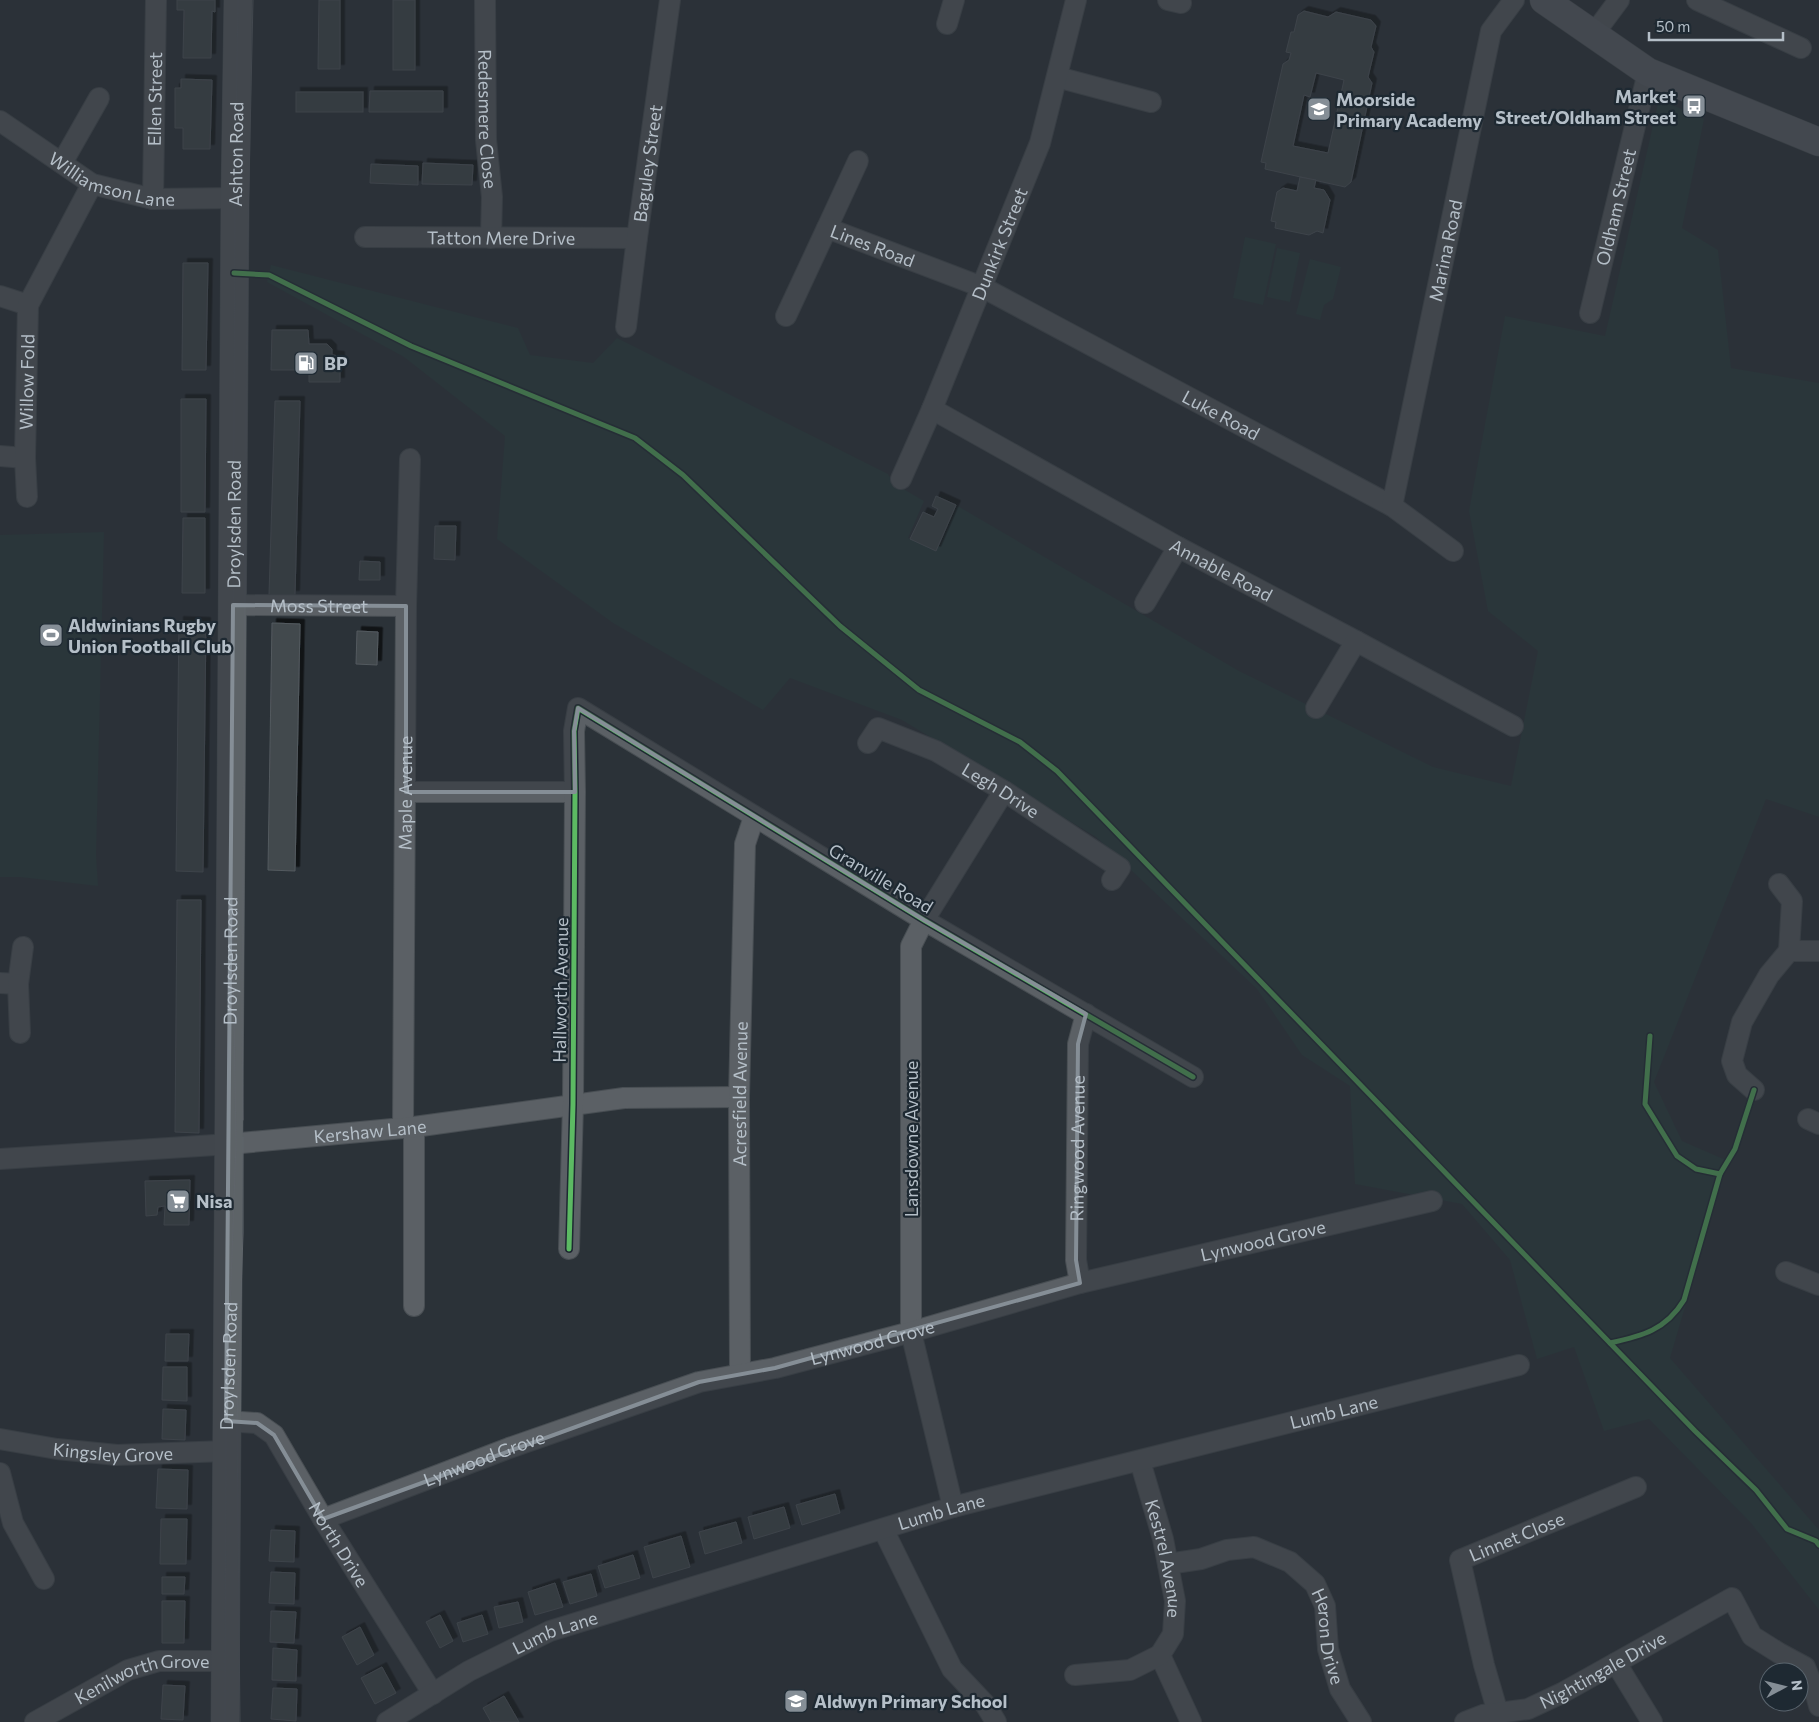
<svg xmlns="http://www.w3.org/2000/svg" width="1819" height="1722" font-family="Commissioner,sans-serif">
<defs>
<filter id="shadow"><feDropShadow dx="4.5" dy="-4.5" stdDeviation="0" flood-color="#0009"/></filter>
</defs>
<rect width="100%" height="100%" fill="#2b3238"/>
<!-- green -->
<g fill="#283c3d">
<path d="M 1659,99 L 1704,119 L 1682,228 L 1718,250 L 1731,368 L 1819,383 L 1819,817 L 1766,799 L 1654,1082 L 1682,1141 L 1728,1161 L 1670,1358 L 1819,1530 L 1819,1610 L 1751,1523 L 1649,1419 L 1604,1431 L 1574,1347 L 1537,1359 L 1510,1260 L 1462,1204 L 1355,1184 L 1350,1086 L 1302,1055 L 1257,989 L 1096,837 L 902,720 L 790,678 L 763,710 L 613,623 L 497,539 L 505,436 L 404,357 L 267,282 L 271,265 L 518,328 L 530,355 L 593,363 L 617,338 L 888,474 L 893,483 L 924,501 L 908,538 L 936,550 L 956,505 L 1239,671 L 1433,767 L 1511,786 L 1538,651 L 1488,611 L 1469,511 L 1505,316 L 1605,336 Z"/>
<path d="M 1245,237 L 1276,244 L 1263,305 L 1233,298 Z"/>
<path d="M 1277,248 L 1300,253 L 1290,302 L 1267,297 Z"/>
<path d="M 1310,259 L 1341,267 L 1333,299 L 1324,305 L 1320,320 L 1296,314 Z"/>
<path d="M 104,532 L 96,856 L 98,886 L 20,877 L 0,877 L 0,535 Z"/>
</g>
<!-- building -->
<g fill="#43494d" stroke="#535a5f" fill-rule="evenodd" filter="url(#shadow)">
<path d="M 177,0 L 215,0 L 215,12 L 212,11 L 211,58 L 183,58 L 184,10 L 177,10 Z"/>
<path d="M 319,0 L 340,0 L 340,69 L 318,69 Z"/>
<rect x="393" y="0" width="22" height="70"/>
<path d="M 1304,11 L 1328,17 L 1336,12 L 1371,20 L 1376,26 L 1371,47 L 1374,52 L 1368,77 L 1372,83 L 1351,182 L 1345,187 L 1265,169 L 1266,163 L 1261,162 L 1283,64 L 1289,60 L 1291,53 L 1286,52 L 1291,32 L 1294,32 L 1298,15 ZM 1316,73 L 1344,80 L 1328,153 L 1293,146 L 1304,95 L 1310,97 Z"/>
<path d="M 181,79 L 212,80 L 210,149 L 183,149 L 183,128 L 175,128 L 175,88 L 181,88 Z"/>
<path d="M 370,91 L 443,91 L 443,112 L 369,112 Z"/>
<rect x="296" y="92" width="67" height="20"/>
<path d="M 423,163 L 473,165 L 472,185 L 422,184 Z"/>
<path d="M 371,164 L 418,166 L 418,185 L 370,183 Z"/>
<path d="M 1300,177 L 1316,180 L 1314,188 L 1324,190 L 1330,200 L 1323,233 L 1317,231 L 1309,235 L 1275,228 L 1276,222 L 1271,221 L 1277,192 L 1283,188 L 1297,191 Z"/>
<path d="M 183,263 L 208,263 L 206,370 L 182,370 Z"/>
<path d="M 272,330 L 308,330 L 309,344 L 327,344 L 332,349 L 332,355 L 340,356 L 340,382 L 309,382 L 309,370 L 271,370 Z"/>
<path d="M 181,399 L 206,399 L 205,512 L 181,512 Z"/>
<path d="M 275,401 L 300,401 L 295,595 L 269,595 Z"/>
<path d="M 936,496 L 956,505 L 936,551 L 910,539 L 923,512 L 934,517 L 938,509 L 932,506 Z"/>
<path d="M 183,518 L 205,518 L 205,593 L 182,593 Z"/>
<path d="M 435,526 L 456,526 L 455,560 L 434,559 Z"/>
<path d="M 360,561 L 380,562 L 380,580 L 359,580 Z"/>
<path d="M 179,621 L 206,622 L 203,872 L 176,871 Z"/>
<path d="M 272,623 L 300,624 L 295,871 L 268,870 Z"/>
<path d="M 357,631 L 378,632 L 377,665 L 356,664 Z"/>
<path d="M 177,900 L 201,900 L 199,1133 L 175,1132 Z"/>
<path d="M 190,1180 L 189,1225 L 164,1225 L 165,1206 L 158,1207 L 157,1215 L 146,1216 L 145,1181 Z"/>
<path d="M 166,1334 L 189,1334 L 188,1361 L 165,1361 Z"/>
<path d="M 163,1367 L 187,1367 L 187,1401 L 162,1400 Z"/>
<path d="M 163,1409 L 186,1410 L 185,1440 L 162,1439 Z"/>
<path d="M 158,1469 L 188,1470 L 187,1509 L 156,1508 Z"/>
<path d="M 835,1494 L 840,1513 L 802,1525 L 796,1505 Z"/>
<path d="M 784,1507 L 790,1528 L 754,1539 L 748,1517 Z"/>
<path d="M 161,1519 L 187,1519 L 186,1564 L 160,1564 Z"/>
<path d="M 736,1522 L 742,1543 L 705,1554 L 699,1532 Z"/>
<path d="M 271,1530 L 295,1531 L 294,1562 L 269,1561 Z"/>
<path d="M 681,1536 L 690,1567 L 653,1578 L 644,1547 Z"/>
<path d="M 633,1555 L 640,1578 L 605,1588 L 598,1566 Z"/>
<path d="M 271,1572 L 295,1573 L 294,1604 L 269,1603 Z"/>
<path d="M 591,1574 L 597,1596 L 570,1604 L 563,1582 Z"/>
<path d="M 162,1577 L 185,1577 L 184,1594 L 162,1594 Z"/>
<path d="M 555,1583 L 563,1607 L 535,1615 L 528,1592 Z"/>
<path d="M 162,1601 L 185,1601 L 184,1643 L 162,1643 Z"/>
<path d="M 518,1602 L 523,1622 L 499,1628 L 494,1607 Z"/>
<path d="M 271,1611 L 296,1612 L 294,1643 L 270,1642 Z"/>
<path d="M 440,1615 L 453,1641 L 440,1648 L 426,1622 Z"/>
<path d="M 482,1615 L 488,1634 L 463,1642 L 457,1623 Z"/>
<path d="M 360,1627 L 374,1655 L 357,1665 L 342,1637 Z"/>
<path d="M 273,1648 L 297,1650 L 296,1681 L 272,1680 Z"/>
<path d="M 382,1667 L 396,1693 L 375,1704 L 361,1678 Z"/>
<path d="M 163,1685 L 185,1686 L 183,1720 L 161,1719 Z"/>
<path d="M 273,1688 L 297,1689 L 296,1721 L 271,1719 Z"/>
<path d="M 504,1696 L 519,1722 L 491,1722 L 483,1708 Z"/>
</g>
<g fill="none" stroke-linecap="round" stroke-linejoin="round">
<!-- street casing -->
<g stroke="#484e53" stroke-width="22">
<g id="street">
<path id="s1" d="M 485,0 L 486,140 L 492,197 L 491,238"/>
<path d="M 1168,0 L 1181,3"/>
<path d="M 1697,0 L 1801,48"/>
<path d="M 947,24 L 954,0"/>
<path d="M 1593,35 L 1619,0"/>
<path d="M 1057,77 L 1151,102"/>
<path id="s2" d="M 0,121 L 92,184 L 153,199 L 235,198"/>
<path d="M 62,163 L 99,98"/>
<path id="s3" d="M 153,199 L 156,0"/>
<path d="M 827,228 L 858,161"/>
<path id="s4" d="M 365,237 L 637,238"/>
<path d="M 0,296 L 28,305"/>
<path id="s5" d="M 1590,313 L 1648,72"/>
<path id="s6" d="M 786,316 L 827,228 L 982,287 L 1392,506 L 1453,551"/>
<path id="s7" d="M 626,327 L 637,238 L 670,0"/>
<path id="s8" d="M 932,409 L 1178,547 L 1356,641 L 1513,726"/>
<path d="M 0,456 L 25,458"/>
<path id="s9" d="M 901,479 L 932,409 L 1040,143 L 1076,0"/>
<path id="s10" d="M 27,497 L 25,458 L 28,305 L 92,184"/>
<path id="s11" d="M 1392,506 L 1491,31 L 1514,0"/>
<path d="M 1145,603 L 1178,547"/>
<path id="s12" d="M 233,605 L 406,606"/>
<path d="M 1316,708 L 1356,641"/>
<path id="s13" d="M 868,743 L 878,728 L 936,751 L 1004,791 L 1120,868 L 1112,880"/>
<path d="M 406,792 L 575,792"/>
<path d="M 1779,884 L 1792,901 L 1789,951"/>
<path d="M 0,983 L 18,984 L 23,947"/>
<path d="M 18,984 L 20,1033"/>
<path d="M 1754,1090 L 1737,1075 L 1732,1061 L 1742,1022 L 1769,975 L 1789,951 L 1819,951"/>
<path d="M 1808,1119 L 1819,1124"/>
<path d="M 414,1127 L 414,1306"/>
<path id="s14" d="M 403,1128 L 406,606 L 410,459"/>
<path id="s15" d="M 0,1159 L 230,1144 L 414,1127 L 624,1098 L 739,1097"/>
<path d="M 569,1249 L 573,1104 L 575,792 L 574,731 L 578,708 L 924,920 L 1193,1077"/>
<path d="M 1786,1272 L 1819,1285"/>
<path id="s16" d="M 1080,1283 L 1076,1260 L 1078,1044 L 1086,1014"/>
<path id="s17" d="M 740,1374 L 739,1097 L 745,844 L 754,817"/>
<path id="s18" d="M 226,1421 L 257,1423 L 274,1435 L 323,1519 L 433,1694"/>
<path id="s19" d="M 0,1439 L 57,1449 L 117,1455 L 226,1451"/>
<path id="s20" d="M 1140,1461 L 1163,1539 L 1175,1601 L 1173,1634 L 1160,1655 L 1191,1722"/>
<path d="M 0,1473 L 13,1523 L 44,1579"/>
<path d="M 953,1507 L 911,1332 L 911,946 L 924,920 L 1004,791"/>
<path id="s21" d="M 323,1519 L 509,1448 L 699,1382 L 775,1368 L 911,1332 L 1080,1283 L 1432,1201"/>
<path d="M 883,1529 L 952,1669 L 985,1704 L 996,1722"/>
<path id="s22" d="M 1168,1564 L 1201,1559 L 1227,1550 L 1254,1547 L 1290,1562 L 1315,1584 L 1325,1606 L 1328,1649 L 1340,1689 L 1361,1722"/>
<path d="M 1616,1663 L 1652,1722"/>
<path d="M 1075,1675 L 1130,1670 L 1160,1655"/>
<path id="s23" d="M 1498,1713 L 1484,1665 L 1460,1560 L 1636,1487"/>
<path id="s24" d="M 35,1722 L 128,1670 L 159,1661 L 225,1661"/>
<path id="s25" d="M 387,1722 L 469,1671 L 550,1631 L 953,1507 L 1519,1365"/>
<path id="s26" d="M 1465,1722 L 1483,1715 L 1528,1709 L 1562,1693 L 1732,1598 L 1752,1636 L 1779,1653 L 1805,1667 L 1815,1691 L 1819,1706"/>
</g>
</g>
<!-- secondary casing -->
<g stroke="#484e53" stroke-width="29">
<path id="secondary" d="M 1544,0 L 1648,72 L 1819,142"/>
</g>
<!-- primary casing -->
<g stroke="#484f55" stroke-width="29">
<g id="primary">
<path id="s27" d="M 225,1722 L 235,198 L 238,0"/>
</g>
</g>
<!-- street -->
<use href="#street" stroke="#5b6065" stroke-width="20"/>
<!-- secondary -->
<use href="#secondary" stroke="#5f646a" stroke-width="28"/>
<!-- primary -->
<use href="#primary" stroke="#5d6367" stroke-width="28"/>
<!-- tram -->
<g stroke="#5f646a" stroke-width="1">
<path d="M 243,1120 L 242,1008 L 247,274 L 253,0"/>
<path id="s28" d="M 225,1722 L 226,1421 L 236,1144 L 232,883 L 235,198 L 238,0"/>
<path d="M 240,1722 L 237,1421 L 243,1233 L 243,1137"/>
</g>
<!-- cycleway casing -->
<g stroke="#1e2932" stroke-width="8">
<g id="cycleway">
<path d="M 234,273 L 269,275 L 411,346 L 635,438 L 683,475 L 840,626 L 919,690 L 1020,742 L 1057,771 L 1695,1431 L 1756,1490 L 1787,1529 L 1816,1541 L 1819,1545"/>
<path d="M 1650,1036 L 1645,1104 L 1677,1156 L 1696,1169 L 1720,1174 L 1735,1149 L 1754,1090"/>
<path d="M 569,1249 L 573,1104 L 575,792 L 574,731 L 578,708 L 924,920 L 1193,1077"/>
<path d="M 1610,1343 C 1642,1336 1666,1330 1684,1300 L 1720,1174"/>
</g>
</g>
<!-- cycleway -->
<use href="#cycleway" stroke="#5cba63" stroke-width="5"/>
</g>
<!-- marked area -->
<path d="M0 0H1819V1722H0ZM 233,605 L 406,606 L 406,792 L 575,792 L 574,731 L 578,708 L 924,920 L 1086,1014 L 1078,1044 L 1076,1260 L 1080,1283 L 775,1368 L 699,1382 L 323,1519 L 274,1435 L 257,1423 L 226,1421 Z" fill="#2b3238" fill-opacity=".55" fill-rule="evenodd"/>
<path fill="none" stroke="#858e96" stroke-width="4" stroke-linejoin="round" d="M 233,605 L 406,606 L 406,792 L 575,792 L 574,731 L 578,708 L 924,920 L 1086,1014 L 1078,1044 L 1076,1260 L 1080,1283 L 775,1368 L 699,1382 L 323,1519 L 274,1435 L 257,1423 L 226,1421 Z"/>
<!-- icons -->
<defs>
<g id="bus-square" transform="scale(1.25)"><rect x="-9" y="-9" width="18" height="18" rx="4" fill="#858e96" stroke="#1e2932"/><path d="M-5-6H5V4H4V6H2V4H-2V6H-4V4H-5ZM-3.5-4V0h7V-4ZM-3.5 1.2v1.5H-2V1.2ZM2 1.2v1.5H3.5V1.2Z" fill="#fff"/></g>
<g id="school-square" transform="scale(1.25)"><rect x="-9" y="-9" width="18" height="18" rx="4" fill="#858e96" stroke="#1e2932"/><path d="M0-5L7-2L0 1L-7-2ZM-4 1L0 2.5L4 1V4Q0 6-4 4Z" fill="#fff"/></g>
<g id="fuel-square" transform="scale(1.25)"><rect x="-9" y="-9" width="18" height="18" rx="4" fill="#858e96" stroke="#1e2932"/><path d="M-5.5-6h7V0h2V4h1.3V-2.5L3-4.5l.8-.8L6-3V5H2.5V1h-1V6h-7ZM-4.2-4.7v3.2H.2V-4.7Z" fill="#fff"/></g>
<g id="stadium-square" transform="scale(1.25)"><rect x="-9" y="-9" width="18" height="18" rx="4" fill="#858e96" stroke="#1e2932"/><path d="M0-5a6.5 5 0 1 0 0 10a6.5 5 0 1 0 0-10ZM-3.5-1.8h7v3.6h-7Z" fill="#fff"/></g>
<g id="supermarket-square" transform="scale(1.25)"><rect x="-9" y="-9" width="18" height="18" rx="4" fill="#858e96" stroke="#1e2932"/><path d="M-6-5.5h2.5l.6 2H6L4.5 2H-2.5L-4.4-4H-6ZM-1.5 3.2a1.3 1.3 0 1 0 .1 0ZM3 3.2a1.3 1.3 0 1 0 .1 0Z" fill="#fff"/></g>
</defs>
<g fill-rule="evenodd">
<use href="#bus-square" x="1694" y="106"/>
<use href="#school-square" x="1319" y="109"/>
<use href="#fuel-square" x="306" y="363"/>
<use href="#stadium-square" x="51" y="635"/>
<use href="#supermarket-square" x="178" y="1201"/>
<use href="#school-square" x="796" y="1701"/>
</g>
<g text-anchor="middle" dominant-baseline="central" stroke-width="4.5" stroke-linejoin="round" paint-order="stroke">
<!-- poi labels -->
<g font-size="18" font-weight="bold" fill="#b5bfc8" stroke="#1e2932" text-anchor="start">
<text x="1676" y="96" text-anchor="end">Market<tspan x="1676" dy="21">Street/Oldham Street</tspan></text>
<text x="1336" y="99">Moorside<tspan x="1336" dy="21">Primary Academy</tspan></text>
<text x="324" y="363">BP</text>
<text x="68" y="625">Aldwinians Rugby<tspan x="68" dy="21">Union Football Club</tspan></text>
<text x="196" y="1201">Nisa</text>
<text x="814" y="1701">Aldwyn Primary School</text>
</g>
<!-- street labels -->
<g font-size="18" fill="#b5bfc8" stroke="#1e2932">
<text stroke="none"><textPath href="#s3" startOffset="100">Ellen Street</textPath></text>
<text stroke="none"><textPath href="#s1" startOffset="119">Redesmere Close</textPath></text>
<text stroke="none"><textPath href="#s28" startOffset="1568">Ashton Road</textPath></text>
<text stroke="none"><textPath href="#s7" startOffset="165">Baguley Street</textPath></text>
<text stroke="none"><textPath href="#s2" startOffset="129">Williamson Lane</textPath></text>
<text stroke="none"><textPath href="#s5" startOffset="109">Oldham Street</textPath></text>
<text stroke="none"><textPath href="#s4" startOffset="136">Tatton Mere Drive</textPath></text>
<text stroke="none"><textPath href="#s9" startOffset="255">Dunkirk Street</textPath></text>
<text stroke="none"><textPath href="#s6" startOffset="146">Lines Road</textPath></text>
<text stroke="none"><textPath href="#s11" startOffset="261">Marina Road</textPath></text>
<text stroke="none"><textPath href="#s10" startOffset="115">Willow Fold</textPath></text>
<text stroke="none"><textPath href="#s6" startOffset="534">Luke Road</textPath></text>
<text stroke="none"><textPath href="#s28" startOffset="1198">Droylsden Road</textPath></text>
<text stroke="none"><textPath href="#s8" startOffset="331">Annable Road</textPath></text>
<text stroke="none"><textPath href="#s12" startOffset="86">Moss Street</textPath></text>
<text stroke="none"><textPath href="#s13" startOffset="156">Legh Drive</textPath></text>
<text stroke="none"><textPath href="#s14" startOffset="335">Maple Avenue</textPath></text>
<text transform="translate(881 878) rotate(31)">Granville Road</text>
<text stroke="none"><textPath href="#s27" startOffset="761">Droylsden Road</textPath></text>
<text transform="translate(560 990) rotate(-89)">Hallworth Avenue</text>
<text stroke="none"><textPath href="#s17" startOffset="280">Acresfield Avenue</textPath></text>
<text stroke="none"><textPath href="#s15" startOffset="371">Kershaw Lane</textPath></text>
<text transform="translate(911 1139) rotate(-90)">Lansdowne Avenue</text>
<text stroke="none"><textPath href="#s16" startOffset="135">Ringwood Avenue</textPath></text>
<text stroke="none"><textPath href="#s21" startOffset="982">Lynwood Grove</textPath></text>
<text stroke="none"><textPath href="#s21" startOffset="578">Lynwood Grove</textPath></text>
<text stroke="none"><textPath href="#s28" startOffset="356">Droylsden Road</textPath></text>
<text stroke="none"><textPath href="#s25" startOffset="1001">Lumb Lane</textPath></text>
<text stroke="none"><textPath href="#s19" startOffset="114">Kingsley Grove</textPath></text>
<text stroke="none"><textPath href="#s21" startOffset="172">Lynwood Grove</textPath></text>
<text stroke="none"><textPath href="#s25" startOffset="596">Lumb Lane</textPath></text>
<text stroke="none"><textPath href="#s23" startOffset="219">Linnet Close</textPath></text>
<text stroke="none"><textPath href="#s18" startOffset="179">North Drive</textPath></text>
<text stroke="none"><textPath href="#s20" startOffset="101">Kestrel Avenue</textPath></text>
<text stroke="none"><textPath href="#s25" startOffset="191">Lumb Lane</textPath></text>
<text stroke="none"><textPath href="#s22" startOffset="215">Heron Drive</textPath></text>
<text stroke="none"><textPath href="#s26" startOffset="149">Nightingale Drive</textPath></text>
<text stroke="none"><textPath href="#s24" startOffset="118">Kenilworth Grove</textPath></text>
</g>
</g>
<!-- north arrow -->
<g transform="translate(1784 1687) rotate(83)"><circle r="24" fill="#1e2932" stroke="#5a656e"/>
<path d="M0-4L9 19L0 12L-9 19Z" fill="#858e96"/>
<text y="-8" font-size="14" font-weight="bold" text-anchor="middle" fill="#b5bfc8">N</text>
</g>
<!-- scale -->
<path d="M1649 32v8h134v-8" fill="none" stroke="#b5bfc8" stroke-width="2.5"/>
<text x="1656" y="32" font-size="15" fill="#b5bfc8" stroke="#1e2932" stroke-width="4" paint-order="stroke">50 m</text>
</svg>
